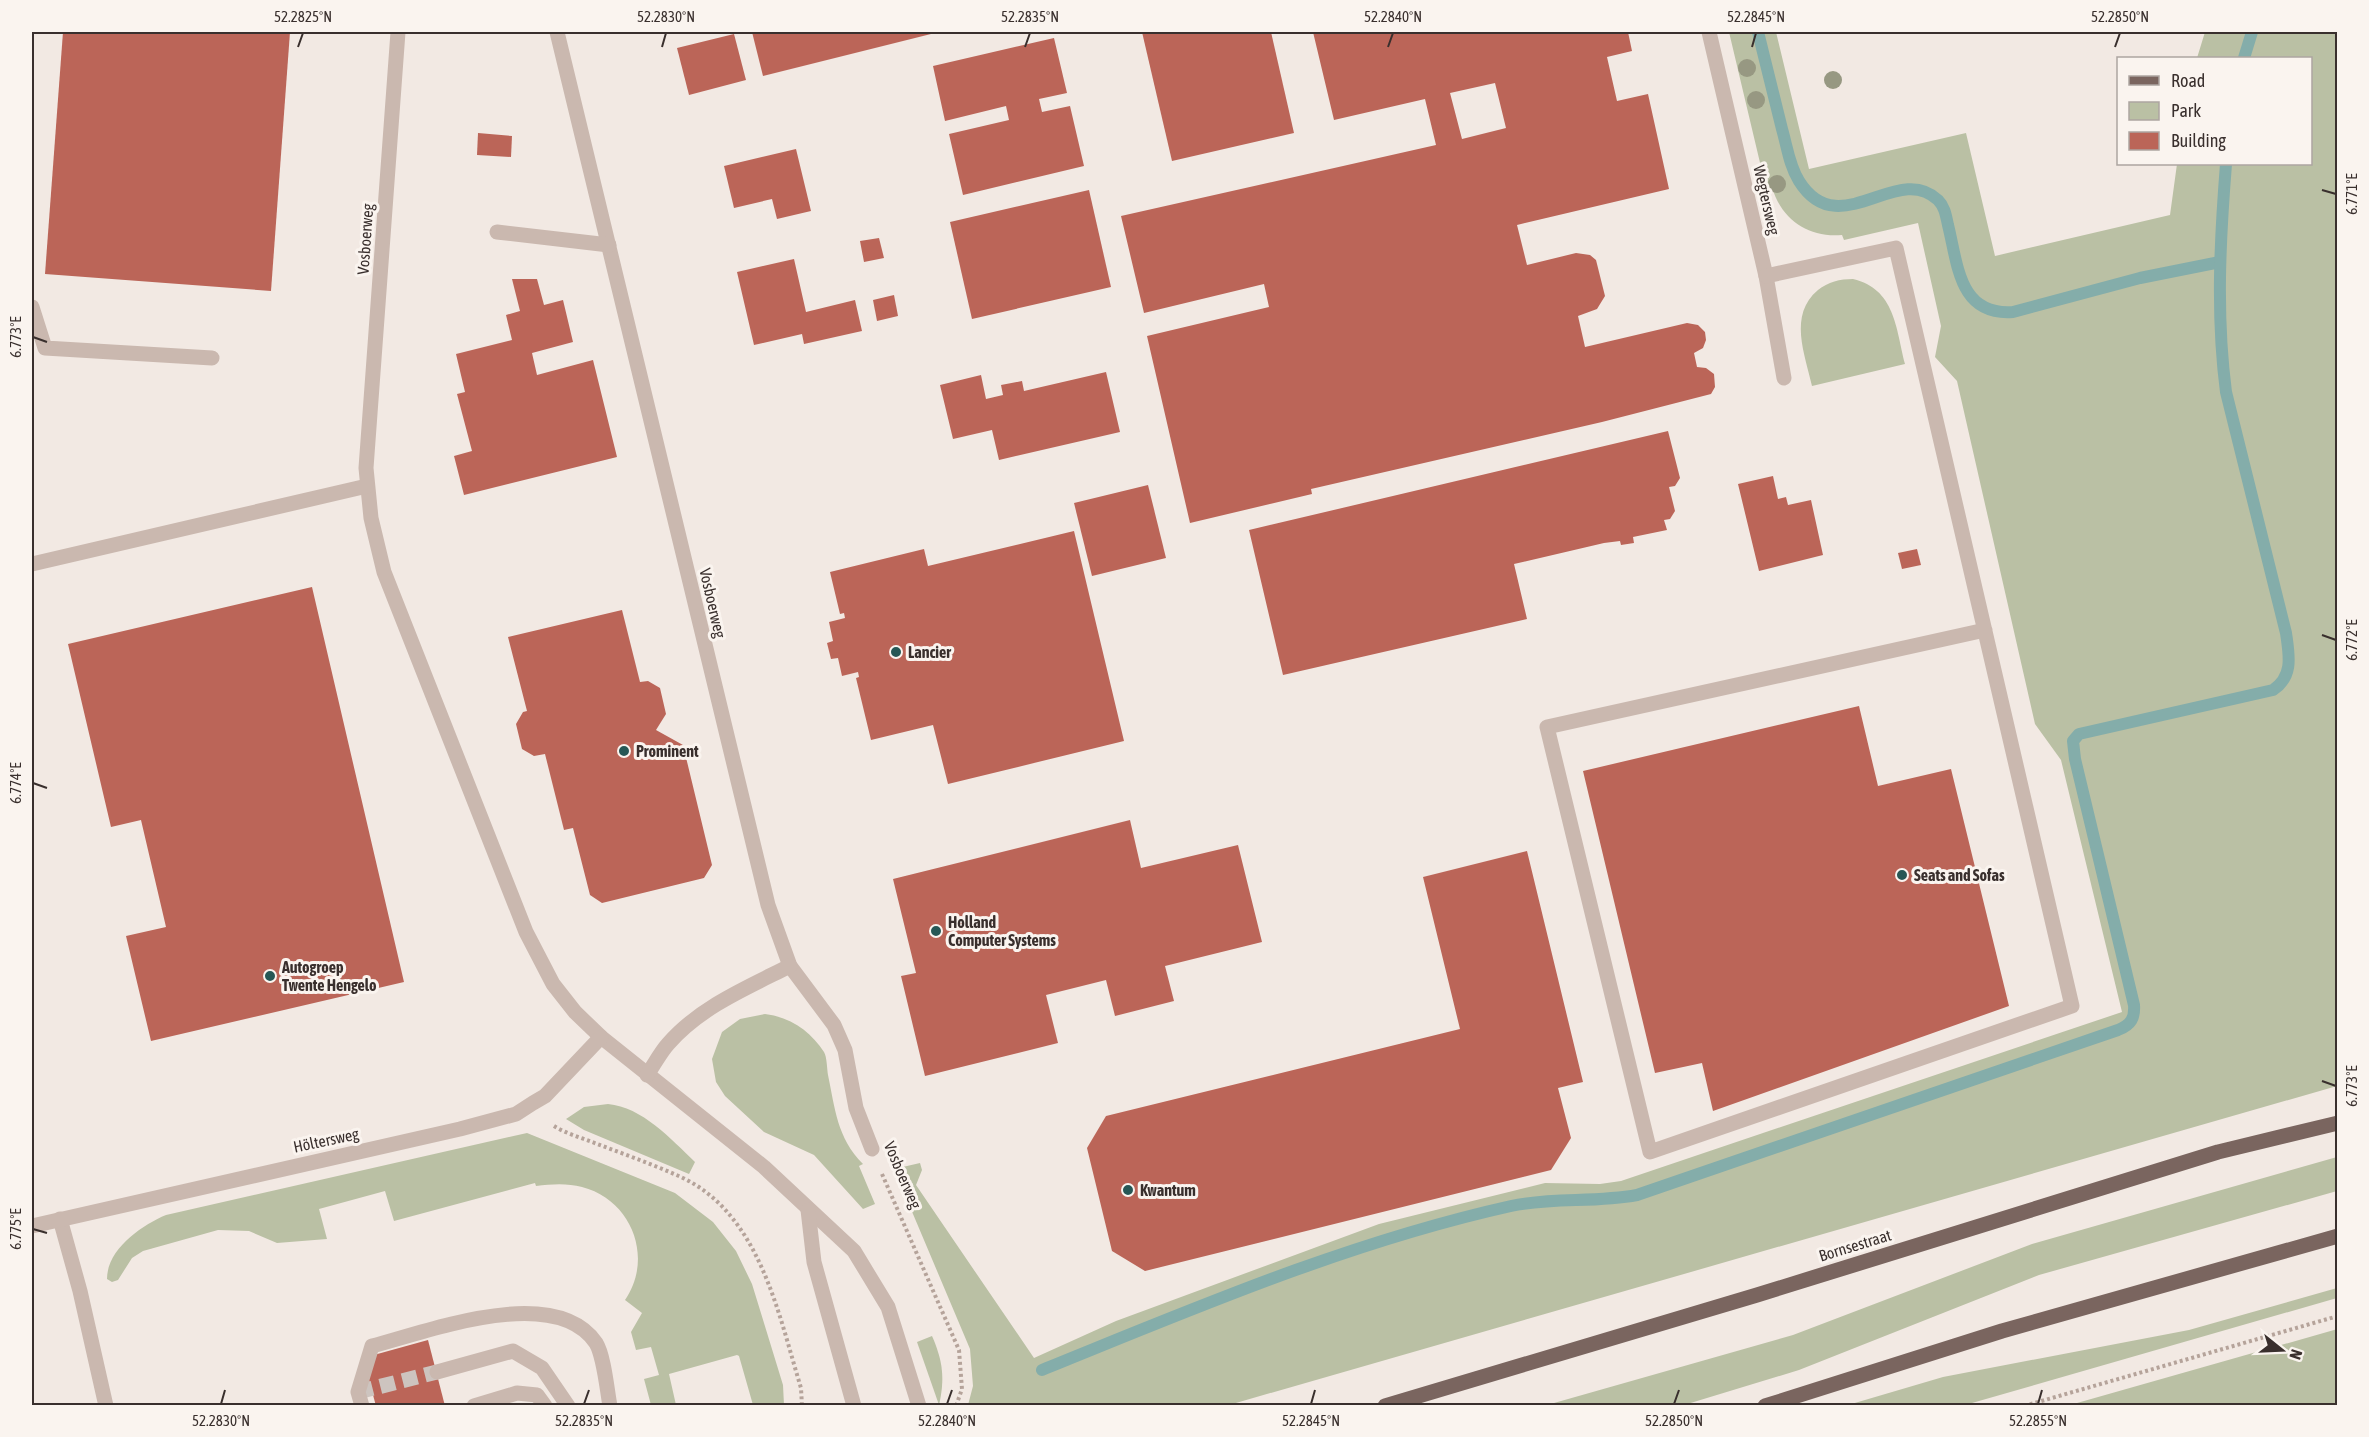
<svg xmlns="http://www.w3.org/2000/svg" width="2369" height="1437" font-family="'Asap Condensed',sans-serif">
<rect width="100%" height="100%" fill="#f2e9e3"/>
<!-- green -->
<g fill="#bac0a4">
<path d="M 1729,32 L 1776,32 L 1809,169 L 1966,133 L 1995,256 L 2170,215 L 2177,164 L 2310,164 L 2310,58 L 2197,58 L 2205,32 L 2337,32 L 2337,1086 L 1229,1405 L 968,1405 L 973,1386 L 970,1349 L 894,1169 L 920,1163 L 922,1170 L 916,1185 L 1034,1358 L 1116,1321 L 1379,1224 L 1545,1183 L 1600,1184 L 1621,1181 L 2122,1012 L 2061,760 L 2035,724 L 1957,381 L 1935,357 L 1941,326 L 1918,223 L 1844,240 L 1842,235 C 1808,238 1781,219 1772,187 L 1766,188 Z"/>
<path d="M 1853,279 C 1895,289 1896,328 1905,364 L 1812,386 C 1805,354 1788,315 1818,290 C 1828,282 1840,279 1853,279 Z"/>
<path d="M 765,1014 C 791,1017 811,1032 824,1052 C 827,1057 827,1069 828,1075 C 835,1108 837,1138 863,1164 L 859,1166 L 875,1204 L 863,1209 L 814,1155 L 764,1132 L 725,1096 L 716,1082 L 712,1059 L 722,1032 L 740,1019 Z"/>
<path d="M 608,1104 C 642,1107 671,1139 695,1162 L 689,1174 L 584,1130 L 566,1119 L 584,1107 Z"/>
<path d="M 527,1133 L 675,1193 L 713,1222 L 736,1251 L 752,1284 L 783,1385 L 784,1405 L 753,1405 L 739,1356 L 737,1355 L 669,1374 L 676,1405 L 651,1405 L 644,1379 L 659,1375 L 651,1347 L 636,1350 L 631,1332 L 642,1313 L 625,1300 C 654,1258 632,1200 582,1187 C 567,1183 552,1184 536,1186 L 535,1183 L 394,1221 L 385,1191 L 319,1209 L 327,1239 L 277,1243 L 249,1231 L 218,1230 L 143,1251 L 132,1258 L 118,1280 L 112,1282 L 107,1279 C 107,1249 142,1225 166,1215 Z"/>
<path d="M 2337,1157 L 2337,1191 L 2039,1275 L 1799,1370 L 1684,1405 L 1547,1405 L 1793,1335 L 2032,1244 Z"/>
<path d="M 2337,1288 L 2337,1298 L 1965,1405 L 1848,1405 L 1943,1377 L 2189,1330 Z"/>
<path d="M 2337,1329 L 2337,1405 L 2070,1405 L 2334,1330 Z"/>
<path d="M 932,1336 C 943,1361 945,1379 939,1405 L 917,1342 Z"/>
</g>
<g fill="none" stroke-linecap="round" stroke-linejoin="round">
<!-- stream -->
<g stroke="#84adaa" stroke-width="12">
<path d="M 1758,32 C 1766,64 1774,96 1782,129 C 1787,146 1789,165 1799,181 C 1839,245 1897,161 1938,200 C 1945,207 1946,216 1948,225 C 1958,265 1959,316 2013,312 L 2140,278 L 2220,262"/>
<path d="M 2244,58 L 2252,32"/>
<path d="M 1042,1370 C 1195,1308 1349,1242 1511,1206 C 1552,1197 1595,1203 1637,1195 L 2118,1030 C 2131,1025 2135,1018 2134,1005 L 2075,759 L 2073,741 L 2079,734 L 2273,690 C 2294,676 2289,655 2286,633 L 2226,392 C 2216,315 2220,240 2226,164"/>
</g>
</g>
<!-- building -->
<g fill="#bb6558" fill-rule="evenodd">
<path d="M 63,32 L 290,32 L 271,291 L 45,274 Z"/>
<path d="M 752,32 L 939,32 L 763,76 Z"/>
<path d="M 1142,32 L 1271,32 L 1294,133 L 1172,161 Z"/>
<path d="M 1313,32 L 1628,32 L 1632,51 L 1607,57 L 1617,101 L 1648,94 L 1669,189 L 1517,225 L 1527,265 L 1576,253 L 1590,255 L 1596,260 L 1605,296 L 1597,309 L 1578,316 L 1585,347 L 1687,323 L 1698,325 L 1705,332 L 1706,340 L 1703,348 L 1694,353 L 1697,367 L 1706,368 L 1714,374 L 1715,387 L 1711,394 L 1602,422 L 1311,489 L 1312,494 L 1190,523 L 1147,336 L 1269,307 L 1264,284 L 1144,313 L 1121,216 L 1436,145 L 1425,99 L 1334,120 ZM 1495,83 L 1506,128 L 1462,139 L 1450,93 Z"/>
<path d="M 734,34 L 746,80 L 689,95 L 677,48 Z"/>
<path d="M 1054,38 L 1067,93 L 1039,99 L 1042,112 L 1070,106 L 1084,166 L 963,195 L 949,134 L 1009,120 L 1006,106 L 945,121 L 933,66 Z"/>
<path d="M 478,133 L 512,136 L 511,157 L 477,155 Z"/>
<path d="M 796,149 L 811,211 L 777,219 L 772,199 L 734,208 L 724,166 Z"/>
<path d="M 1089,190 L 1111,287 L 972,319 L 950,222 Z"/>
<path d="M 879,238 L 884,258 L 864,262 L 860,241 Z"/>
<path d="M 794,259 L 806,312 L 855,300 L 862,331 L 804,344 L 802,334 L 754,345 L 737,272 Z"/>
<path d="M 512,279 L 537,279 L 544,305 L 563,300 L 573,342 L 532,353 L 537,375 L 593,360 L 617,457 L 464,495 L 454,456 L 472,451 L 457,394 L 465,392 L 456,354 L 512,340 L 506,315 L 520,311 Z"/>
<path d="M 894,295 L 898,316 L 877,321 L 873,300 Z"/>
<path d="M 1106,372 L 1120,432 L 999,460 L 992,430 L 953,439 L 940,385 L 981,375 L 986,399 L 1003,395 L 1001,385 L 1022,381 L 1024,391 Z"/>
<path d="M 1668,431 L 1680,478 L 1675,486 L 1669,487 L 1675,511 L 1670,519 L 1664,520 L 1667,530 L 1633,537 L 1634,543 L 1621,545 L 1620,541 L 1604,543 L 1514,564 L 1527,619 L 1283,675 L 1249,530 Z"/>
<path d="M 1773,476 L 1778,499 L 1786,497 L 1788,505 L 1811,500 L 1823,555 L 1759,571 L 1738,484 Z"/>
<path d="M 1148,485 L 1166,558 L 1092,576 L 1074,503 Z"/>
<path d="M 1074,531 L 1124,741 L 948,784 L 933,725 L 871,740 L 856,678 L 859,677 L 858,672 L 842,676 L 838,658 L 831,659 L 827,643 L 833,641 L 829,622 L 845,618 L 844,613 L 840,614 L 830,572 L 924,549 L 928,566 Z"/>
<path d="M 1917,549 L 1921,565 L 1902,569 L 1898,553 Z"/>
<path d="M 312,587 L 404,982 L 151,1041 L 126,936 L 166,927 L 141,820 L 111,827 L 68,644 Z"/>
<path d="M 622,610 L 640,682 L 648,681 L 660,688 L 666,714 L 656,730 L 683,745 L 712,865 L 704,878 L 602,903 L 590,895 L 573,828 L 564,830 L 545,754 L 534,756 L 522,749 L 516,724 L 523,712 L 527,711 L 508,637 Z"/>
<path d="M 1859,706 L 1878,786 L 1951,769 L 2009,1006 L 1713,1111 L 1702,1063 L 1655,1073 L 1583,771 Z"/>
<path d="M 1130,820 L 1141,868 L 1238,845 L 1262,942 L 1165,966 L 1174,1001 L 1115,1016 L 1106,980 L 1046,995 L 1058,1043 L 925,1076 L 901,976 L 916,973 L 893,879 Z"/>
<path d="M 1527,851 L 1583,1082 L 1558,1088 L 1571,1138 L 1551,1170 L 1145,1271 L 1112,1251 L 1087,1148 L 1106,1116 L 1460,1029 L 1423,877 Z"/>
<path d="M 428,1340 L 445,1406 L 376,1406 L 363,1358 Z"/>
</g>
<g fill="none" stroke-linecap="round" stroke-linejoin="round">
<!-- minor-tunnel -->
<path stroke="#cdc4bf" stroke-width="15" stroke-dasharray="15 8" stroke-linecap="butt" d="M 358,1392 L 437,1372"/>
<!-- path -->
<g stroke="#b5a39a" stroke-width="4" stroke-dasharray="3 3" stroke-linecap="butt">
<path d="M 554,1126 C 565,1133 579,1137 592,1142 C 621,1153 652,1164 681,1177 C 760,1214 778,1313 801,1388 L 802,1406"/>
<path d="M 882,1174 L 959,1350 L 962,1389 L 956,1406"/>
<path d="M 2024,1406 L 2338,1316"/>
</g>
<!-- minor -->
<g stroke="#cab8af" stroke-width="15">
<path d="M 398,32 L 366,468 L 371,518 L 384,572 L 526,932 L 553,984 L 575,1012 L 601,1037 L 764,1167 L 854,1251 L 888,1307 L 919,1406"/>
<path d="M 557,32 L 768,905 L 790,966 L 834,1025 L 845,1050 L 856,1108 L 872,1149"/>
<path d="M 1709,32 L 1766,276 L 1784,378"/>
<path d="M 497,232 L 609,245"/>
<path d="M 1766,276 L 1896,248 L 2072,1006 L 1650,1152 L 1547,727 L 1985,630"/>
<path d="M 32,307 L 45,348 L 212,358"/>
<path d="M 32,564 L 367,486"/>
<path d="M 647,1075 C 654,1065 660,1053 668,1044 C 700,1007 748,987 790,966"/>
<path d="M 808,1210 L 814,1262 L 854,1406"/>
<path d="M 60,1219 L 80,1291 L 106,1406"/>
<path d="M 32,1226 L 460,1129 L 516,1114 L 533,1103 L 545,1096 L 601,1037"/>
<path d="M 437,1372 L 513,1351 L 542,1368 L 568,1406"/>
<path d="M 362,1406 L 358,1392 L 372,1346 C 429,1331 555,1283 596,1343 C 604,1356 607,1390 610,1406"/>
<path d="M 474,1406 L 517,1393 L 537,1395 L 545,1406"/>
</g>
<!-- major -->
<g stroke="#7a655f" stroke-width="15">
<path d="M 1385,1406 L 1757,1295 L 2218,1152 L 2338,1123"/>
<path d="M 1765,1406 L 2002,1331 L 2338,1236"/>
</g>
</g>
<!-- trees -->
<g fill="#979882">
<circle cx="1747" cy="68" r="9"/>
<circle cx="1833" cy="80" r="9"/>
<circle cx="1756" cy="100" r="9"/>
<circle cx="1777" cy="184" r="9"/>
</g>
<!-- ticks -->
<path fill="none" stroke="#392f2d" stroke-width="2" d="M 298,47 L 303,33M 662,47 L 666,33M 1025,47 L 1030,33M 1388,47 L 1393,33M 1752,47 L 1756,33M 2115,47 L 2120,33M 2322,190 L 2336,194M 33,337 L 47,342M 2322,635 L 2336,640M 33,783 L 47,788M 2322,1081 L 2336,1086M 33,1229 L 47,1233M 221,1404 L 225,1390M 584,1404 L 589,1390M 947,1404 L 952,1390M 1311,1404 L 1315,1390M 1674,1404 L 1679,1390M 2038,1404 L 2042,1390"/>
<!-- markers -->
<g fill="#265755" stroke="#faf4ef" stroke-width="2">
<circle cx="896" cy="652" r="6"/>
<circle cx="624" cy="751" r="6"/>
<circle cx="1902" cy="875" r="6"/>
<circle cx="936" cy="931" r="6"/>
<circle cx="270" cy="976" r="6"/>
<circle cx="1128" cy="1190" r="6"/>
</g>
<g text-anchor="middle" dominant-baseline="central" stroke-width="6" stroke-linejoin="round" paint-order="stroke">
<!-- street labels -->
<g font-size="16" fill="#392f2d" stroke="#faf4ef">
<text transform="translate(1767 200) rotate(77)">Wegtersweg</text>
<text transform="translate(365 239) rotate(-86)">Vosboerweg</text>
<text transform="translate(713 603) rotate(77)">Vosboerweg</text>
<text transform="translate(326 1140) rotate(-12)">Höltersweg</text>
<text transform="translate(903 1175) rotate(67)">Vosboerweg</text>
<text transform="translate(1855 1245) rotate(-17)">Bornsestraat</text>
</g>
<!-- poi labels -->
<g font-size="16" font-weight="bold" fill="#392f2d" stroke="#faf4ef" text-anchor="start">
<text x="908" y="652">Lancier</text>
<text x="636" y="751">Prominent</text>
<text x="1914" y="875">Seats and Sofas</text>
<text x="948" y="922">Holland<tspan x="948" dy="18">Computer Systems</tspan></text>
<text x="282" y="967">Autogroep<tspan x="282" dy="18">Twente Hengelo</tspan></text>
<text x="1140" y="1190">Kwantum</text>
</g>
</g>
<!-- border -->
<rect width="2369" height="1437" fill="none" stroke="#faf4ef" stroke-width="66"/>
<!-- legend -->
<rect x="2117" y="57" width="195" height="108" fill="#faf4ef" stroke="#ada5a1" stroke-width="1.5"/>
<rect x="2129" y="76" width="30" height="9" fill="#7a655f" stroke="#ada5a1" stroke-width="1.5"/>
<text x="2171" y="87" font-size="18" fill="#392f2d">Road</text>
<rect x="2129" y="102" width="30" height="18" fill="#bac0a4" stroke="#ada5a1" stroke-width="1.5"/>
<text x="2171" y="117" font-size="18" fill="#392f2d">Park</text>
<rect x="2129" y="132" width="30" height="18" fill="#bb6558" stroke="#ada5a1" stroke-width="1.5"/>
<text x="2171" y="147" font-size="18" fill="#392f2d">Building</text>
<!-- north arrow -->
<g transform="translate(2282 1350) rotate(108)" stroke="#faf4ef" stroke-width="4.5" paint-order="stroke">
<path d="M0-4.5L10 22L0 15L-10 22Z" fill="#392f2d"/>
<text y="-9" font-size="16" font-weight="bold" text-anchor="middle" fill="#392f2d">N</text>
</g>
<rect x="33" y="33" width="2303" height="1371" fill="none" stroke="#392f2d" stroke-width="2"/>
<g font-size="15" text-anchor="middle" fill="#392f2d">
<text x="303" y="22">52.2825°N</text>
<text x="666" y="22">52.2830°N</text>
<text x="1030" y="22">52.2835°N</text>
<text x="1393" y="22">52.2840°N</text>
<text x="1756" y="22">52.2845°N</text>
<text x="2120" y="22">52.2850°N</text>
<text transform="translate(2352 194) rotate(-90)" y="5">6.771°E</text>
<text transform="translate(16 337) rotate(-90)" y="5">6.773°E</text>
<text transform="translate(2352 640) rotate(-90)" y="5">6.772°E</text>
<text transform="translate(16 783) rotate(-90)" y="5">6.774°E</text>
<text transform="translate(2352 1086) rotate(-90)" y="5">6.773°E</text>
<text transform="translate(16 1229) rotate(-90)" y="5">6.775°E</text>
<text x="221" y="1426">52.2830°N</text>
<text x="584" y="1426">52.2835°N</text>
<text x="947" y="1426">52.2840°N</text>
<text x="1311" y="1426">52.2845°N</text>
<text x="1674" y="1426">52.2850°N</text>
<text x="2038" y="1426">52.2855°N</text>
</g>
</svg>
